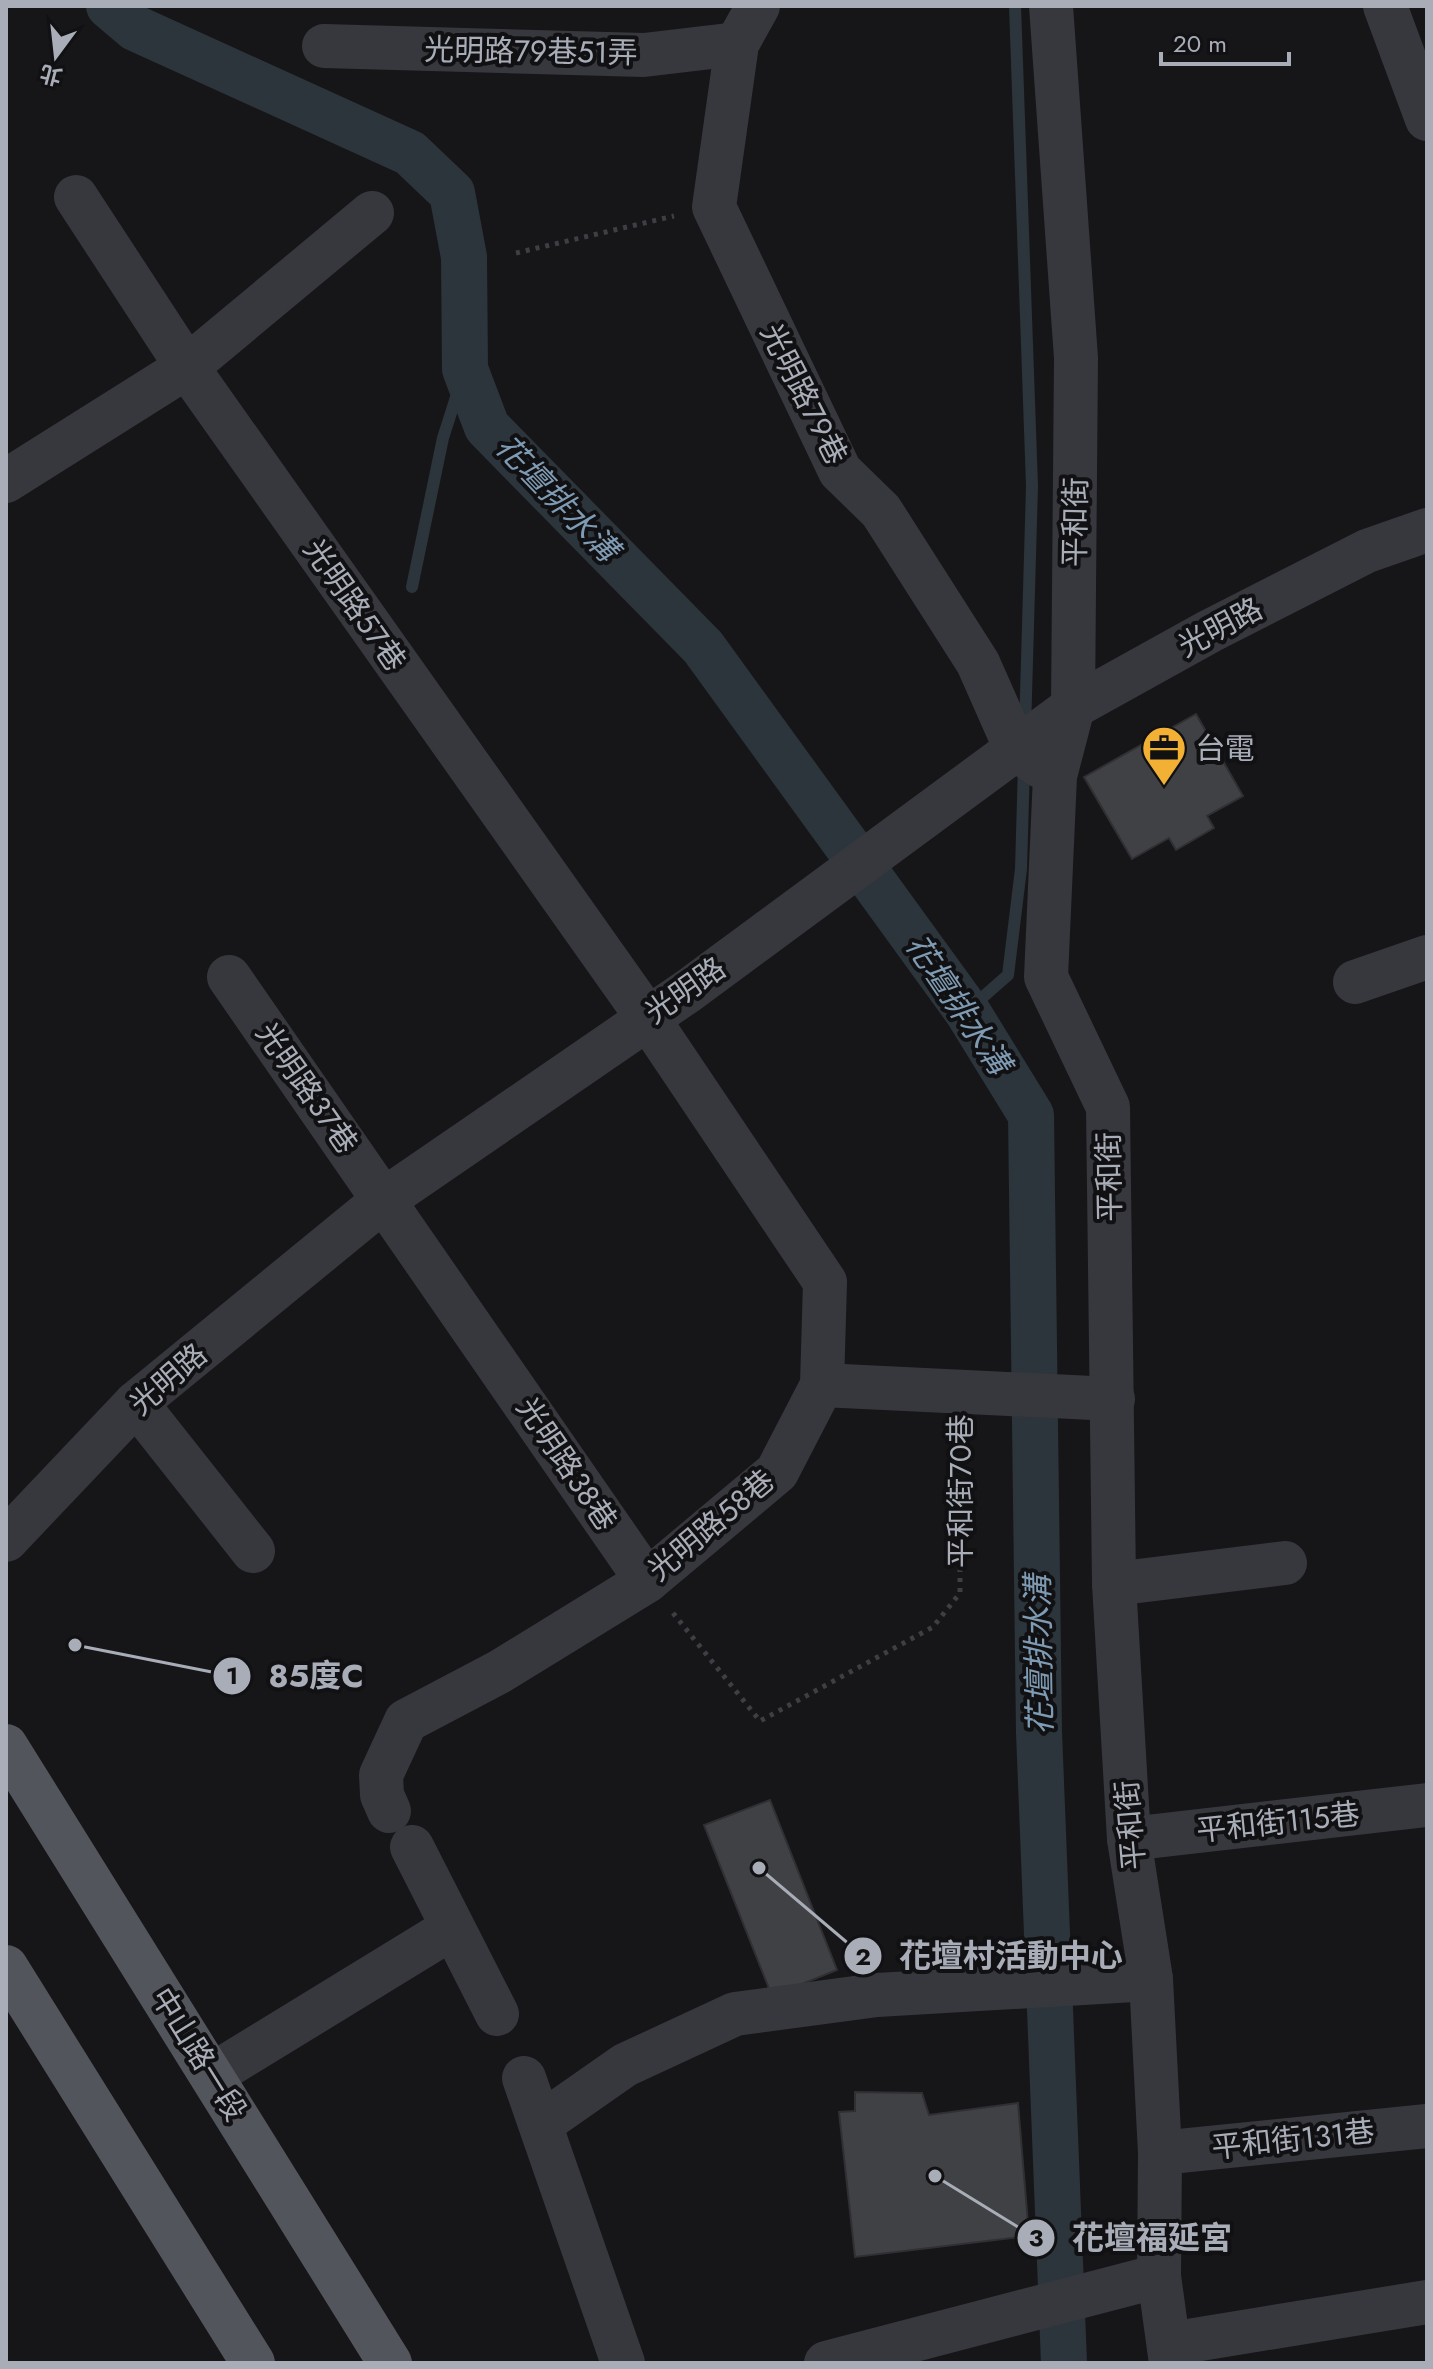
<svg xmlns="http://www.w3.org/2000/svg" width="1433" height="2369" font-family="Jost,'Noto Sans TC',sans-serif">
<rect width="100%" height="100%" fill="#161618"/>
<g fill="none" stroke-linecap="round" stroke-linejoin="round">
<!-- stream -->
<g stroke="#2c353c" stroke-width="12">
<path d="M 1015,6 L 1032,486 L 1025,730"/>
<path d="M 412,587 L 443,438 L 465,369"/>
<path d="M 967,1011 L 1008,975 L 1021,869 L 1024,765"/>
</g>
<!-- canal -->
<path stroke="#2c353c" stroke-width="46" d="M 109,6 L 135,28 L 410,153 L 452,193 L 464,257 L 465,369 L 487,427 L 703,647 L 967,1011 L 1031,1115 L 1039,1732 L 1064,2363"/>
</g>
<!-- building -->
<g fill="#404145" stroke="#303034" stroke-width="2">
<path d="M 1196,714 L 1243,796 L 1207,816 L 1214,828 L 1176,850 L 1169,838 L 1132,859 L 1084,777 Z"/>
<path d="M 770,1800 L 837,1970 L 772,1996 L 704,1825 Z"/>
<path d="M 855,2092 L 922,2093 L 929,2115 L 1018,2103 L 1029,2236 L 855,2257 L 839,2112 L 855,2111 Z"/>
</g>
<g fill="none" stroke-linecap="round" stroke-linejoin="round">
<!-- path -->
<g stroke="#3d3f44" stroke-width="5" stroke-dasharray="4 6" stroke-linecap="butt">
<path d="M 516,253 L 674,216"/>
<path d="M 673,1613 L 760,1721 L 933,1627 L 960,1593 L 960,1434"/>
</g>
<!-- minor -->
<g stroke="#37383d" stroke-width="44">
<path d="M 758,6 L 737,44 L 714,207 L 840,471 L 881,511 L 978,663 L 1016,749 L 1040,766"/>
<path d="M 1051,6 L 1076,358 L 1073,707 L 1055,776 L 1046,977 L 1108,1107 L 1114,1584 L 1129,1839 L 1151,1979 L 1160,2153 L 1159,2276 L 1171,2363"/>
<path d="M 1385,6 L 1427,119"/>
<path d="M 324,46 L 644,55 L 737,44"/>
<path d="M 76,197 L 187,367 L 647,1017 L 825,1282 L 822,1385 L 777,1472 L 647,1581 L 499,1672 L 406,1721 L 381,1775 L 382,1795 L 389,1811"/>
<path d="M 6,481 L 187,367 L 372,213"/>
<path d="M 229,977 L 647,1581"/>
<path d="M 1355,982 L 1427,957"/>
<path d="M 822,1385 L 1113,1399"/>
<path d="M 136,1403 L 253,1551"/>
<path d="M 6,1540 L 136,1403 L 385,1199 L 688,991 L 1073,707 L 1210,631 L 1367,551 L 1427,530"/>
<path d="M 1114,1584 L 1285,1563"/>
<path d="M 1129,1839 L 1427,1805"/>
<path d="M 412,1847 L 497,2014"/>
<path d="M 212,2075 L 452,1928"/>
<path d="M 524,2078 L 623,2363"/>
<path d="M 542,2123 L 625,2065 L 735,2014 L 877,1995 L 1151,1979"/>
<path d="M 1160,2153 L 1427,2126"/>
<path d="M 1170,2344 L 1427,2302"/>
<path d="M 826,2363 L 1159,2276"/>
</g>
<!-- major -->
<g stroke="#53555c" stroke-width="44">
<path d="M 6,1746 L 390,2363"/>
<path d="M 6,1967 L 253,2363"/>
</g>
</g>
<!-- icons -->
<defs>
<g id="office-pin" transform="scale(2.3)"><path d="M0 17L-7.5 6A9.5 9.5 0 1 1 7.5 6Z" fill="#f2b134" stroke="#111113"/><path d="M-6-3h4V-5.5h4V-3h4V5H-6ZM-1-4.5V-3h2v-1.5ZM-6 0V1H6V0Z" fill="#111"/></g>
</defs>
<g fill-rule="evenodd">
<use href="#office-pin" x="1164" y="748"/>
</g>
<g text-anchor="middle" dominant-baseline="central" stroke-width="8" stroke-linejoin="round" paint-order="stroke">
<!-- street labels -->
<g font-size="30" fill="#a8adb8" stroke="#111113">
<text transform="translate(531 51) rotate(1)">光明路79巷51弄</text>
<text transform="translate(804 394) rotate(63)">光明路79巷</text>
<text transform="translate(1075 522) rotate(-89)">平和街</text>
<text transform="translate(355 605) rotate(55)">光明路57巷</text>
<text transform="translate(1220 627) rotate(-28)">光明路</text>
<text transform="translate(685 990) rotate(-35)">光明路</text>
<text transform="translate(307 1088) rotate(55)">光明路37巷</text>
<text transform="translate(1109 1177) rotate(-91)">平和街</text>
<text transform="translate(168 1379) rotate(-41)">光明路</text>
<text transform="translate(567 1464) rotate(56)">光明路38巷</text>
<text transform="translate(960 1491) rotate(-90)">平和街70巷</text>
<text transform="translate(711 1525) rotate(-40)">光明路58巷</text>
<text transform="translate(1278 1822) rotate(-6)">平和街115巷</text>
<text transform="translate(1130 1825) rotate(-95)">平和街</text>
<text transform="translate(199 2054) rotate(58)">中山路一段</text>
<text transform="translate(1293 2139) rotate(-6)">平和街131巷</text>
</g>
<!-- poi labels -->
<g font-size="30" fill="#a8adb8" stroke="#111113" text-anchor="start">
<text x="1195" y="748">台電</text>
</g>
<!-- water labels -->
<g font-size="32" font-style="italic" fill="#7f9bb3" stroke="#111113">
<text transform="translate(557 498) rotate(46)">花壇排水溝</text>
<text transform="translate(958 1004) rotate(56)">花壇排水溝</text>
<text transform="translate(1039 1655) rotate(-91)">花壇排水溝</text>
</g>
</g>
<!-- callouts -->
<path fill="none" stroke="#a8adb8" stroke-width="3" d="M75 1645L232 1676M759 1868L863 1956M935 2176L1036 2238"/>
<g fill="#a8adb8" stroke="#111113" stroke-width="3">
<circle cx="75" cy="1645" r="8"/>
<circle cx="759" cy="1868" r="8"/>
<circle cx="935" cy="2176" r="8"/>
<circle cx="232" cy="1676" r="20"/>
<circle cx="863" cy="1956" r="20"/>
<circle cx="1036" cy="2238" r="20"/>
</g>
<g font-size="24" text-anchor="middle" font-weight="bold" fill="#111">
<text x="232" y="1684">1</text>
<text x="863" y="1965">2</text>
<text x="1036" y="2246">3</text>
</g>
<g font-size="32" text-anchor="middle" font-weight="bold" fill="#a8adb8" stroke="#111113" stroke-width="8" stroke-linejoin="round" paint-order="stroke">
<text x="316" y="1687">85度C</text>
<text x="1011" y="1967">花壇村活動中心</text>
<text x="1152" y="2249">花壇福延宮</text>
</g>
<!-- border -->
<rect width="1433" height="2369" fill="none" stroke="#a8adb8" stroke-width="16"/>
<!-- north arrow -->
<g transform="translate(56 56) rotate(195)" stroke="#111113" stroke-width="6" paint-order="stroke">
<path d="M0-6L14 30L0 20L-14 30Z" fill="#a8adb8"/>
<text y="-12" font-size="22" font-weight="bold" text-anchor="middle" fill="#a8adb8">北</text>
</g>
<!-- scale -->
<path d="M1161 52v12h128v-12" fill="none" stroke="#a8adb8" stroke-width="4"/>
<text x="1173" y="52" font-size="24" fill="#a8adb8" stroke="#111113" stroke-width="6" paint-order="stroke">20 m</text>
</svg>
